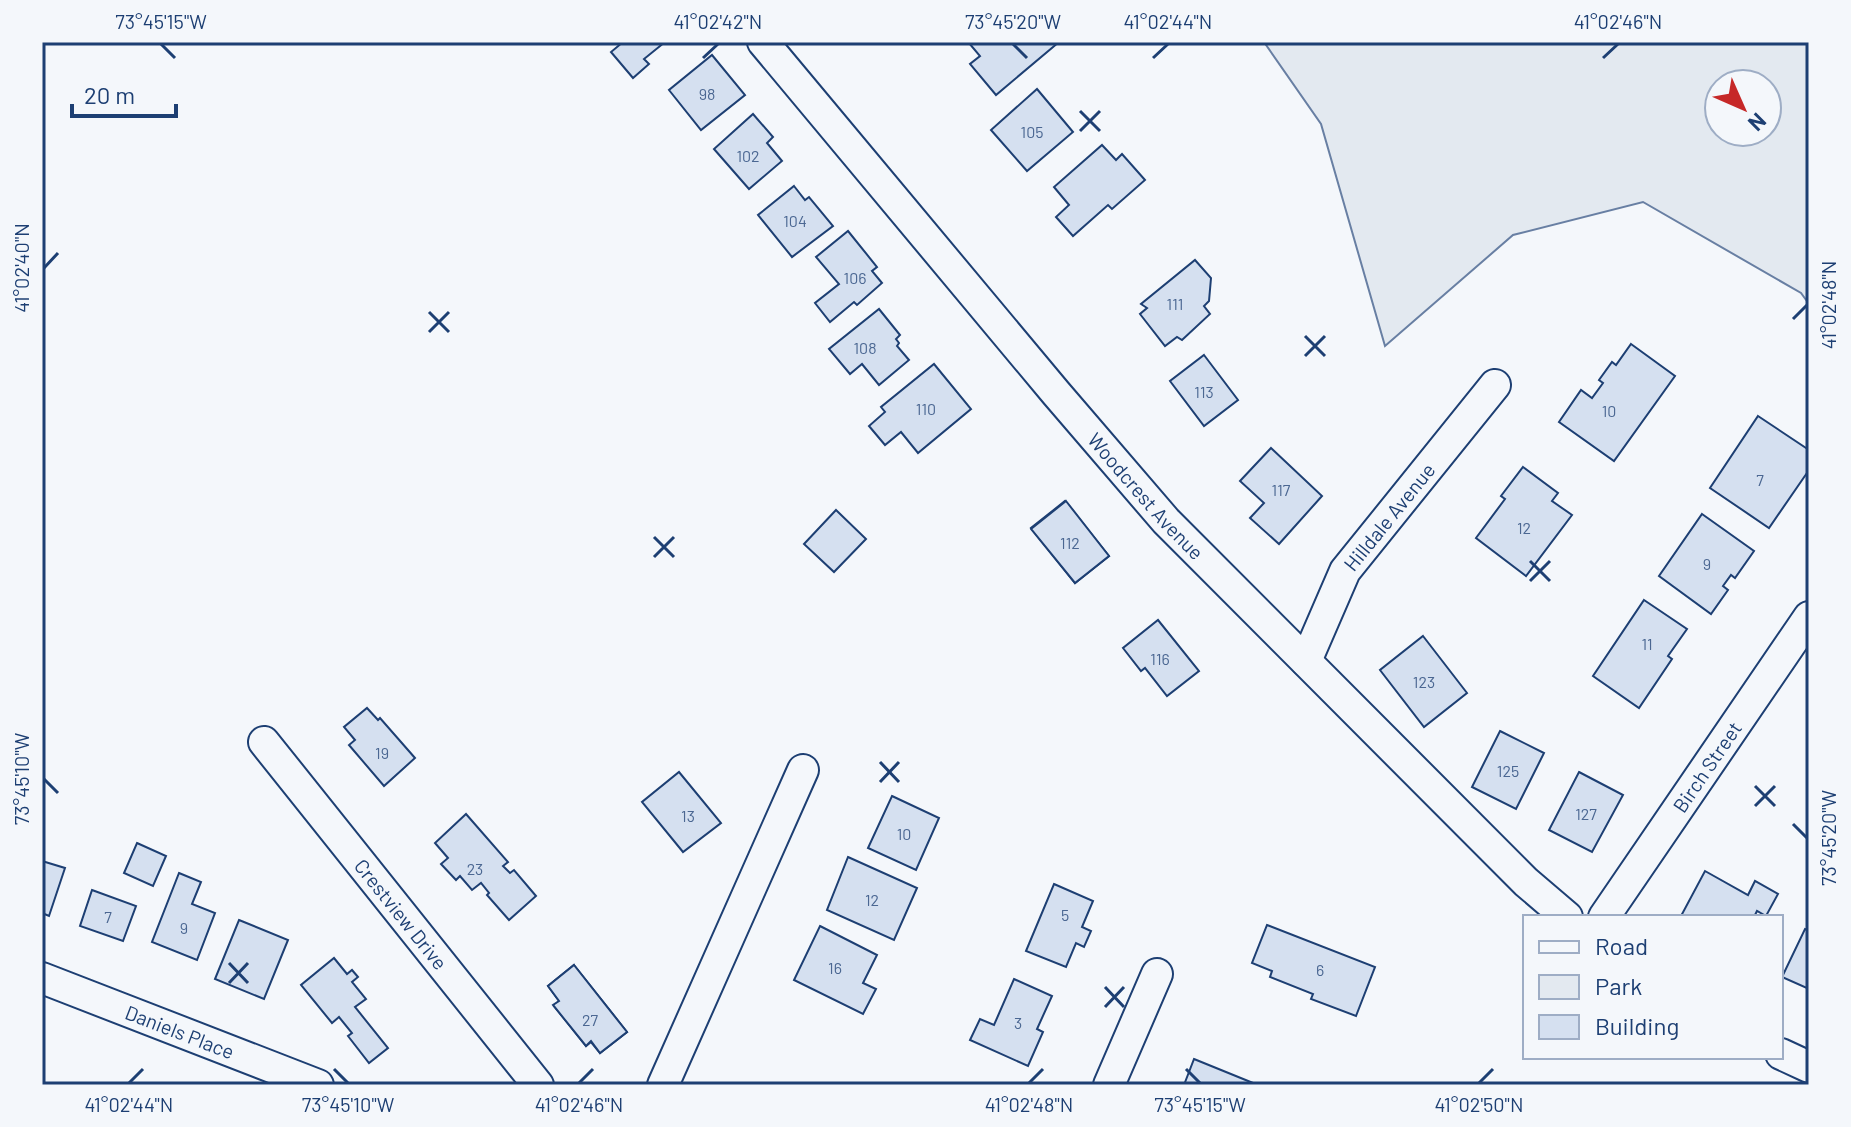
<svg xmlns="http://www.w3.org/2000/svg" width="1851" height="1127" font-family="Barlow,sans-serif">
<rect width="100%" height="100%" fill="#f4f7fb"/>
<!-- green -->
<path fill="#e3e9f0" stroke="#687fa3" stroke-width="2" fill-rule="evenodd" d="M 1264,42 L 1809,42 L 1809,304 L 1801,293 L 1643,202 L 1513,235 L 1385,346 L 1321,124 ZM 1719,84 L 1767,84 L 1767,132 L 1719,132 Z"/>
<!-- building -->
<g fill="#d5e0f0" stroke="#1d3f73" stroke-width="2">
<path d="M 623,42 L 665,42 L 644,59 L 649,64 L 633,78 L 611,52 Z"/>
<path d="M 971,42 L 1059,42 L 996,95 L 970,64 L 980,56 L 969,43 Z"/>
<path d="M 712,55 L 745,95 L 701,130 L 669,90 Z"/>
<path d="M 1037,89 L 1073,132 L 1027,171 L 991,130 Z"/>
<path d="M 753,114 L 773,137 L 767,143 L 782,161 L 749,189 L 714,149 Z"/>
<path d="M 1102,145 L 1116,160 L 1122,154 L 1145,180 L 1112,209 L 1108,205 L 1073,236 L 1056,217 L 1069,205 L 1054,187 Z"/>
<path d="M 794,186 L 805,200 L 809,197 L 833,226 L 792,257 L 758,215 Z"/>
<path d="M 848,231 L 877,267 L 872,271 L 882,283 L 857,305 L 854,302 L 830,322 L 815,303 L 839,284 L 816,257 Z"/>
<path d="M 1195,260 L 1211,278 L 1209,301 L 1204,306 L 1210,314 L 1182,340 L 1177,337 L 1165,346 L 1140,314 L 1147,308 L 1141,304 Z"/>
<path d="M 879,309 L 900,335 L 896,339 L 899,343 L 897,346 L 909,360 L 879,385 L 862,364 L 850,374 L 829,349 Z"/>
<path d="M 1631,344 L 1675,376 L 1614,461 L 1559,422 L 1581,390 L 1592,398 L 1603,383 L 1599,380 L 1612,362 L 1616,365 Z"/>
<path d="M 1204,355 L 1238,400 L 1204,426 L 1170,381 Z"/>
<path d="M 934,364 L 971,409 L 918,453 L 901,432 L 885,445 L 869,426 L 885,412 L 881,407 Z"/>
<path d="M 1758,416 L 1809,450 L 1809,470 L 1769,528 L 1710,488 Z"/>
<path d="M 1271,448 L 1322,496 L 1279,544 L 1250,518 L 1264,503 L 1240,481 Z"/>
<path d="M 1523,467 L 1558,493 L 1552,501 L 1572,515 L 1526,576 L 1476,538 L 1505,499 L 1501,496 Z"/>
<path d="M 1065,501 L 1109,556 L 1075,583 L 1031,528 Z"/>
<path d="M 1066,501 L 1109,556 L 1075,583 L 1031,529 Z"/>
<path d="M 836,510 L 866,539 L 834,572 L 804,544 Z"/>
<path d="M 1702,514 L 1754,551 L 1735,578 L 1731,575 L 1723,586 L 1728,590 L 1711,614 L 1659,576 Z"/>
<path d="M 1644,600 L 1687,629 L 1668,656 L 1672,659 L 1639,708 L 1593,676 Z"/>
<path d="M 1158,620 L 1199,671 L 1167,696 L 1145,668 L 1141,671 L 1123,648 Z"/>
<path d="M 1423,636 L 1467,693 L 1424,727 L 1380,670 Z"/>
<path d="M 367,708 L 378,720 L 380,718 L 415,758 L 384,786 L 349,745 L 355,740 L 344,727 Z"/>
<path d="M 1500,731 L 1544,753 L 1516,809 L 1472,787 Z"/>
<path d="M 679,772 L 721,823 L 683,852 L 642,802 Z"/>
<path d="M 1579,772 L 1623,795 L 1592,852 L 1549,830 Z"/>
<path d="M 892,796 L 939,818 L 916,870 L 868,848 Z"/>
<path d="M 466,814 L 508,862 L 503,866 L 510,873 L 514,870 L 536,896 L 509,920 L 487,895 L 489,893 L 481,883 L 472,890 L 460,876 L 456,880 L 441,864 L 448,858 L 435,843 Z"/>
<path d="M 137,843 L 166,856 L 153,886 L 124,873 Z"/>
<path d="M 848,857 L 917,888 L 894,940 L 827,910 Z"/>
<path d="M 42,861 L 65,868 L 49,916 L 42,913 Z"/>
<path d="M 1705,871 L 1748,895 L 1755,881 L 1778,894 L 1766,916 L 1757,911 L 1754,917 L 1683,917 L 1681,916 Z"/>
<path d="M 179,873 L 201,882 L 192,904 L 215,913 L 197,960 L 152,942 Z"/>
<path d="M 1054,884 L 1093,901 L 1082,927 L 1091,931 L 1084,947 L 1076,943 L 1066,967 L 1026,951 Z"/>
<path d="M 92,890 L 136,906 L 123,941 L 80,926 Z"/>
<path d="M 239,920 L 288,940 L 264,999 L 215,979 Z"/>
<path d="M 1267,925 L 1375,967 L 1356,1016 L 1311,999 L 1313,994 L 1270,977 L 1272,971 L 1252,963 Z"/>
<path d="M 820,926 L 877,955 L 863,983 L 876,989 L 863,1014 L 794,980 Z"/>
<path d="M 1805,929 L 1809,931 L 1809,989 L 1782,977 Z"/>
<path d="M 334,958 L 347,974 L 352,970 L 358,977 L 352,982 L 366,999 L 355,1007 L 388,1048 L 369,1063 L 348,1036 L 352,1033 L 339,1017 L 332,1023 L 301,985 Z"/>
<path d="M 574,965 L 627,1032 L 600,1053 L 591,1042 L 586,1046 L 554,1006 L 559,1001 L 548,986 Z"/>
<path d="M 574,965 L 627,1032 L 600,1053 L 591,1041 L 586,1046 L 553,1005 L 559,1001 L 548,986 Z"/>
<path d="M 1014,979 L 1052,996 L 1037,1029 L 1043,1032 L 1028,1066 L 970,1040 L 980,1019 L 994,1025 Z"/>
<path d="M 1194,1059 L 1258,1085 L 1184,1085 Z"/>
</g>
<g fill="none" stroke-linecap="round" stroke-linejoin="round">
<!-- minor casing -->
<g stroke="#1d3f73" stroke-width="34">
<g id="minor">
<path id="s1" d="M 763,42 L 1056,393 L 1166,521 L 1526,882 L 1567,917"/>
<path id="s2" d="M 1306,661 L 1345,571 L 1495,385"/>
<path id="s3" d="M 264,742 L 538,1085"/>
<path id="s4" d="M 1604,917 L 1809,617"/>
<path id="s5" d="M 42,978 L 318,1085"/>
<path d="M 1781,1054 L 1809,1067"/>
<path d="M 663,1085 L 803,770"/>
<path d="M 1109,1085 L 1157,974"/>
</g>
</g>
<!-- minor -->
<use href="#minor" stroke="#f4f7fb" stroke-width="30"/>
</g>
<!-- ticks -->
<path fill="none" stroke="#1d3f73" stroke-width="3" d="M 161,44 L 175,58M 1013,44 L 1027,58M 703,58 L 718,44M 1153,58 L 1168,44M 1603,58 L 1618,44M 1080,111 L 1100,131M 1080,131 L 1100,111M 44,268 L 58,253M 429,312 L 449,332M 1793,319 L 1807,305M 429,332 L 449,312M 1305,336 L 1325,356M 1305,356 L 1325,336M 654,537 L 674,557M 654,557 L 674,537M 1530,561 L 1550,581M 1530,581 L 1550,561M 880,762 L 899,782M 44,779 L 58,793M 880,782 L 899,762M 1755,786 L 1775,806M 1755,806 L 1775,786M 1793,824 L 1807,838M 229,963 L 248,983M 229,983 L 248,963M 1105,987 L 1124,1007M 1105,1007 L 1124,987M 334,1069 L 348,1083M 1186,1069 L 1200,1083M 129,1083 L 143,1069M 579,1083 L 593,1069M 1029,1083 L 1043,1069M 1479,1083 L 1493,1069"/>
<g text-anchor="middle" dominant-baseline="central" stroke-width="6" stroke-linejoin="round" paint-order="stroke">
<!-- number labels -->
<g font-size="16" fill="#4b6792">
<text x="707" y="93">98</text>
<text x="1032" y="131">105</text>
<text x="748" y="155">102</text>
<text x="795" y="220">104</text>
<text x="855" y="277">106</text>
<text x="1175" y="303">111</text>
<text x="865" y="347">108</text>
<text x="1204" y="391">113</text>
<text x="926" y="408">110</text>
<text x="1609" y="410">10</text>
<text x="1760" y="479">7</text>
<text x="1281" y="489">117</text>
<text x="1524" y="527">12</text>
<text x="1070" y="542">112</text>
<text x="1707" y="563">9</text>
<text x="1647" y="643">11</text>
<text x="1160" y="658">116</text>
<text x="1424" y="681">123</text>
<text x="382" y="752">19</text>
<text x="1508" y="770">125</text>
<text x="1586" y="813">127</text>
<text x="688" y="815">13</text>
<text x="904" y="833">10</text>
<text x="475" y="868">23</text>
<text x="872" y="899">12</text>
<text x="1065" y="914">5</text>
<text x="108" y="916">7</text>
<text x="184" y="927">9</text>
<text x="835" y="967">16</text>
<text x="1320" y="969">6</text>
<text x="590" y="1019">27</text>
<text x="1018" y="1022">3</text>
</g>
<!-- street labels -->
<g font-size="20" fill="#1d3f73" stroke="#f4f7fb">
<text stroke="none"><textPath href="#s1" startOffset="594">Woodcrest Avenue</textPath></text>
<text stroke="none"><textPath href="#s2" startOffset="168">Hilldale Avenue</textPath></text>
<text stroke="none"><textPath href="#s4" startOffset="182">Birch Street</textPath></text>
<text stroke="none"><textPath href="#s3" startOffset="220">Crestview Drive</textPath></text>
<text stroke="none"><textPath href="#s5" startOffset="148">Daniels Place</textPath></text>
</g>
</g>
<!-- border -->
<rect width="1851" height="1127" fill="none" stroke="#f4f7fb" stroke-width="88"/>
<!-- legend -->
<rect x="1523" y="915" width="260" height="144" fill="#f4f7fb" stroke="#9eadc5" stroke-width="2"/>
<rect x="1539" y="941" width="40" height="12" fill="#f4f7fb" stroke="#9eadc5" stroke-width="2"/>
<text x="1595" y="955" font-size="24" fill="#1d3f73">Road</text>
<rect x="1539" y="975" width="40" height="24" fill="#e3e9f0" stroke="#9eadc5" stroke-width="2"/>
<text x="1595" y="995" font-size="24" fill="#1d3f73">Park</text>
<rect x="1539" y="1015" width="40" height="24" fill="#d5e0f0" stroke="#9eadc5" stroke-width="2"/>
<text x="1595" y="1035" font-size="24" fill="#1d3f73">Building</text>
<!-- north arrow -->
<g transform="translate(1743 108) rotate(135)"><circle r="38" fill="#f4f7fb" stroke="#9eadc5" stroke-width="2"/>
<path d="M0-6L14 30L0 20L-14 30Z" fill="#c62828"/>
<text y="-12" font-size="22" font-weight="bold" text-anchor="middle" fill="#1d3f73">N</text>
</g>
<!-- scale -->
<path d="M72 104v12h104v-12" fill="none" stroke="#1d3f73" stroke-width="4"/>
<text x="84" y="104" font-size="24" fill="#1d3f73" stroke="#f4f7fb" stroke-width="6" paint-order="stroke">20 m</text>
<rect x="44" y="44" width="1763" height="1039" fill="none" stroke="#1d3f73" stroke-width="3"/>
<g font-size="20" text-anchor="middle" fill="#1d3f73">
<text x="161" y="29">73°45'15"W</text>
<text x="718" y="29">41°02'42"N</text>
<text x="1013" y="29">73°45'20"W</text>
<text x="1168" y="29">41°02'44"N</text>
<text x="1618" y="29">41°02'46"N</text>
<text transform="translate(22 268) rotate(-90)" y="7">41°02'40"N</text>
<text transform="translate(1829 305) rotate(-90)" y="7">41°02'48"N</text>
<text transform="translate(22 779) rotate(-90)" y="7">73°45'10"W</text>
<text transform="translate(1829 838) rotate(-90)" y="7">73°45'20"W</text>
<text x="129" y="1112">41°02'44"N</text>
<text x="348" y="1112">73°45'10"W</text>
<text x="579" y="1112">41°02'46"N</text>
<text x="1029" y="1112">41°02'48"N</text>
<text x="1200" y="1112">73°45'15"W</text>
<text x="1479" y="1112">41°02'50"N</text>
</g>
</svg>
